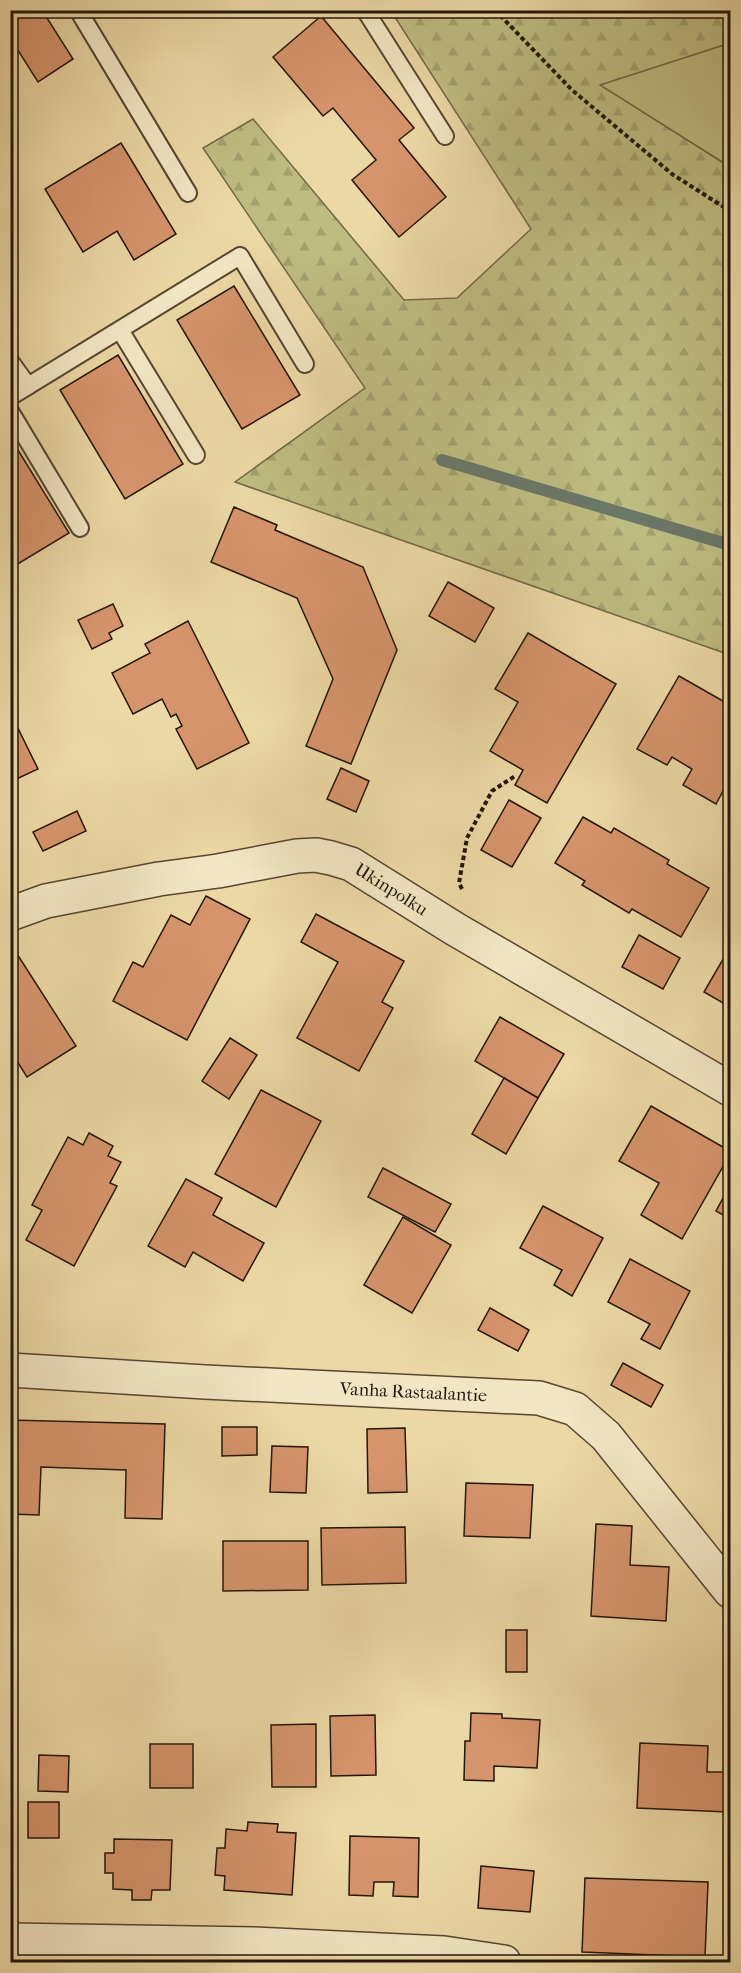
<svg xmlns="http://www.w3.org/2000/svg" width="741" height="1973" font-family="'IM FELL French Canon',serif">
<defs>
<pattern id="forest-firs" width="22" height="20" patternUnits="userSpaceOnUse" patternTransform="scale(1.5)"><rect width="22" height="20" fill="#bebc81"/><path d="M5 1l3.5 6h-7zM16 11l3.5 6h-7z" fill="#a3a16e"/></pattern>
</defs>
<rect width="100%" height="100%" fill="#ebd8a5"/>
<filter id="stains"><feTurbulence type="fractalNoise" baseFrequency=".00333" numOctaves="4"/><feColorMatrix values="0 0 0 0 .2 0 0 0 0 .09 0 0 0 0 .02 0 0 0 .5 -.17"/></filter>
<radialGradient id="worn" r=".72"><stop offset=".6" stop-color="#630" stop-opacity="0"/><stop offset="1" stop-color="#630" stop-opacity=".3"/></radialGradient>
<!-- grass -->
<path fill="#bebc81" stroke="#716946" stroke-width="1.5" d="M 730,43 L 730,167 L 599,85 Z"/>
<!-- forest -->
<path fill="url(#forest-firs)" stroke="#716946" stroke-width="1.5" d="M 391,11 L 730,11 L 730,43 L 600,85 L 730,167 L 730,655 L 235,482 L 365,388 L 203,148 L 253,119 L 404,300 L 457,298 L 531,229 Z"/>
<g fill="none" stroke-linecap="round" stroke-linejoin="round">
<!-- stream -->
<path stroke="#6a7868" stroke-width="12" d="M 442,460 L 730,545"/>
</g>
<!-- building -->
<g fill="#d6946c" stroke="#24160b" stroke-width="1.5">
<path d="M 10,10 L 42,10 L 73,59 L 38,82 L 16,47 L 10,51 Z"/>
<path d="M 321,16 L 414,128 L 399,140 L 446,197 L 399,237 L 352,180 L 376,160 L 333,108 L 323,116 L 273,57 Z"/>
<path d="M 121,143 L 176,234 L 134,260 L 117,231 L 83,252 L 45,189 Z"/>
<path d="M 234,286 L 300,395 L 242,429 L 177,320 Z"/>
<path d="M 118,355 L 183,464 L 125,499 L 60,390 Z"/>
<path d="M 10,437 L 69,533 L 11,568 L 10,567 Z"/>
<path d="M 234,507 L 277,525 L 275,530 L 363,567 L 397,650 L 351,764 L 306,746 L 333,679 L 297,598 L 211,562 Z"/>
<path d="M 448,582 L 494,608 L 475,642 L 429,616 Z"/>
<path d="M 113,604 L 123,626 L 109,633 L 112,639 L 92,649 L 78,620 Z"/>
<path d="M 188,621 L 249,743 L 197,769 L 176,729 L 182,726 L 176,714 L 171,717 L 162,699 L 133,714 L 112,673 L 150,653 L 145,644 Z"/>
<path d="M 528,633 L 616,684 L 547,803 L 515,785 L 523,770 L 490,751 L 518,702 L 495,689 Z"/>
<path d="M 679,676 L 730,705 L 730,778 L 716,804 L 683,785 L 692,769 L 672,757 L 667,765 L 637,749 Z"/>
<path d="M 10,712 L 38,769 L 10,782 Z"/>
<path d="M 341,768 L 369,781 L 356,812 L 327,799 Z"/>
<path d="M 509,800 L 541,818 L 512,867 L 481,850 Z"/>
<path d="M 77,811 L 86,831 L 43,851 L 33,832 Z"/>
<path d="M 583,817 L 611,833 L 614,828 L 669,860 L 667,864 L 709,888 L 681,937 L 632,909 L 629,913 L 582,885 L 585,881 L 555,863 Z"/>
<path d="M 206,896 L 250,919 L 187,1040 L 113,1001 L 133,962 L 143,967 L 171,915 L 190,925 Z"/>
<path d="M 316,914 L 404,961 L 382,1002 L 393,1008 L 359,1071 L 297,1038 L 338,962 L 301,942 Z"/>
<path d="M 639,935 L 680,958 L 663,989 L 622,967 Z"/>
<path d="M 10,943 L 76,1046 L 27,1077 L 10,1050 Z"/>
<path d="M 729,949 L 730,950 L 730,1007 L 704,992 Z"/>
<path d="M 500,1017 L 564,1054 L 538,1098 L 475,1061 Z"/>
<path d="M 230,1038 L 257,1055 L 229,1099 L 202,1081 Z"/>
<path d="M 504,1078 L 538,1098 L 506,1154 L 472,1134 Z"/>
<path d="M 261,1090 L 321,1121 L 276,1207 L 215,1174 Z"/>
<path d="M 651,1106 L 730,1151 L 730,1154 L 682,1239 L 641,1215 L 659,1183 L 619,1161 Z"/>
<path d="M 89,1133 L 113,1146 L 108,1156 L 121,1162 L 110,1183 L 117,1186 L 74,1266 L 26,1240 L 42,1210 L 32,1205 L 68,1137 L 83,1145 Z"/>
<path d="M 383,1168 L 451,1204 L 435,1232 L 368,1197 Z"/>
<path d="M 186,1179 L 222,1198 L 213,1215 L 264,1243 L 243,1281 L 193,1252 L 185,1267 L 148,1246 Z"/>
<path d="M 730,1185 L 730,1219 L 716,1211 Z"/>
<path d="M 543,1206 L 603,1238 L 572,1296 L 554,1285 L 562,1270 L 520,1248 Z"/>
<path d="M 403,1217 L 451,1245 L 412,1313 L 364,1285 Z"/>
<path d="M 630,1259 L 690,1291 L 660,1349 L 641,1339 L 650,1324 L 608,1302 Z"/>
<path d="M 490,1308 L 529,1330 L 518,1351 L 478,1330 Z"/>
<path d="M 623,1363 L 663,1385 L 651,1407 L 611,1385 Z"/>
<path d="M 10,1420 L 165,1424 L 162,1519 L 125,1518 L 126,1470 L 41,1467 L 39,1515 L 10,1514 Z"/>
<path d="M 222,1427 L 257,1427 L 257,1455 L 222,1456 Z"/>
<path d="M 405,1428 L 407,1492 L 368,1493 L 367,1429 Z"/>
<path d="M 272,1446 L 308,1447 L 306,1493 L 270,1492 Z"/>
<path d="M 466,1483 L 533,1485 L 530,1538 L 464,1536 Z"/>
<path d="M 596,1524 L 632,1526 L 630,1565 L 669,1567 L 666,1621 L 591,1616 Z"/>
<path d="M 405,1527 L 406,1583 L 322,1585 L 321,1528 Z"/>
<path d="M 223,1541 L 308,1541 L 308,1590 L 223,1591 Z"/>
<rect x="506" y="1630" width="21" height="42"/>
<path d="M 471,1713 L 502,1714 L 502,1718 L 540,1720 L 537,1768 L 494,1766 L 494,1781 L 464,1780 L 465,1741 L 470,1741 Z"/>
<path d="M 375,1715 L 376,1775 L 331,1776 L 330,1716 Z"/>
<path d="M 316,1724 L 316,1787 L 272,1787 L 271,1725 Z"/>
<path d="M 640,1743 L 708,1746 L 707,1772 L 730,1772 L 728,1812 L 637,1808 Z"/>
<rect x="150" y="1744" width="43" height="44"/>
<path d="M 39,1755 L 69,1756 L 68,1792 L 38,1791 Z"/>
<rect x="28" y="1802" width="31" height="36"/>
<path d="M 248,1822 L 278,1824 L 277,1832 L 296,1833 L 292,1895 L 224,1890 L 225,1876 L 215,1875 L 217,1848 L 225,1848 L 226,1829 L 247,1831 Z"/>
<path d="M 350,1836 L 419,1838 L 418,1897 L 393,1896 L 394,1882 L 374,1882 L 373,1896 L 349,1895 Z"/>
<path d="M 114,1839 L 172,1840 L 170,1890 L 152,1890 L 151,1900 L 132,1900 L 132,1890 L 113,1889 L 113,1873 L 105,1873 L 105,1853 L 114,1853 Z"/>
<path d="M 481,1866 L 534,1871 L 530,1912 L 478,1908 Z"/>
<path d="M 585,1878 L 708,1882 L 705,1957 L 582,1952 Z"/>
</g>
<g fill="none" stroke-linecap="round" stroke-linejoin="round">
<!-- lane casing -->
<g stroke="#564632" stroke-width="20">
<g id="lane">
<path d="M 78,10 L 188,193"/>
<path d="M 365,10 L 445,136"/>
<path d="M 120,330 L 196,455"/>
<path d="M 10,361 L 28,386"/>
<path d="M 10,397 L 240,256 L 305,364"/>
<path d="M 10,411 L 80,528"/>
</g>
</g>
<!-- street casing -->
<g stroke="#564632" stroke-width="36">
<g id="street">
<path id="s1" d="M 10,914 L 46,901 L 159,879 L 218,871 L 297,856 L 316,855 L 331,858 L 351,864 L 455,929 L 730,1089"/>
<path id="s2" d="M 10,1370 L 205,1382 L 539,1398 L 575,1409 L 606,1436 L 730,1591"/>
<path d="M 10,1940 L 254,1944 L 444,1953 L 504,1962"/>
</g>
</g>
<!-- path -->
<g stroke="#24160b" stroke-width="4" stroke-dasharray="4.5 3" stroke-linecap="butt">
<path d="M 495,10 L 572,90 L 672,174 L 730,211"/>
<path d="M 462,889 L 459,883 L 467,838 L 492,791 L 515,776"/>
</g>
<!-- lane -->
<use href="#lane" stroke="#f2e6c4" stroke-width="16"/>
<!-- street -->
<use href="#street" stroke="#f2e6c4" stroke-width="33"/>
</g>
<g text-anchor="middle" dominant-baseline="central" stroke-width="4.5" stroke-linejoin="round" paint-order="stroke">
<!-- street labels -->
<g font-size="18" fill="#24160b" stroke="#f2e6c4">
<text stroke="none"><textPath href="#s1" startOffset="396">Ukinpolku</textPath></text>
<text stroke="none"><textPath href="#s2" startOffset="404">Vanha Rastaalantie</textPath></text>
</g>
</g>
<!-- margin -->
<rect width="741" height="1973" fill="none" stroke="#ebd8a5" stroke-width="36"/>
<rect x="12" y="12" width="717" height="1949" fill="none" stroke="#24160b" stroke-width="3"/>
<rect x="18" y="18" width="705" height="1937" fill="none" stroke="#24160b" stroke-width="1.5"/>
<rect width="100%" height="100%" filter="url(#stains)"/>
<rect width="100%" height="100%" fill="url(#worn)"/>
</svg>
